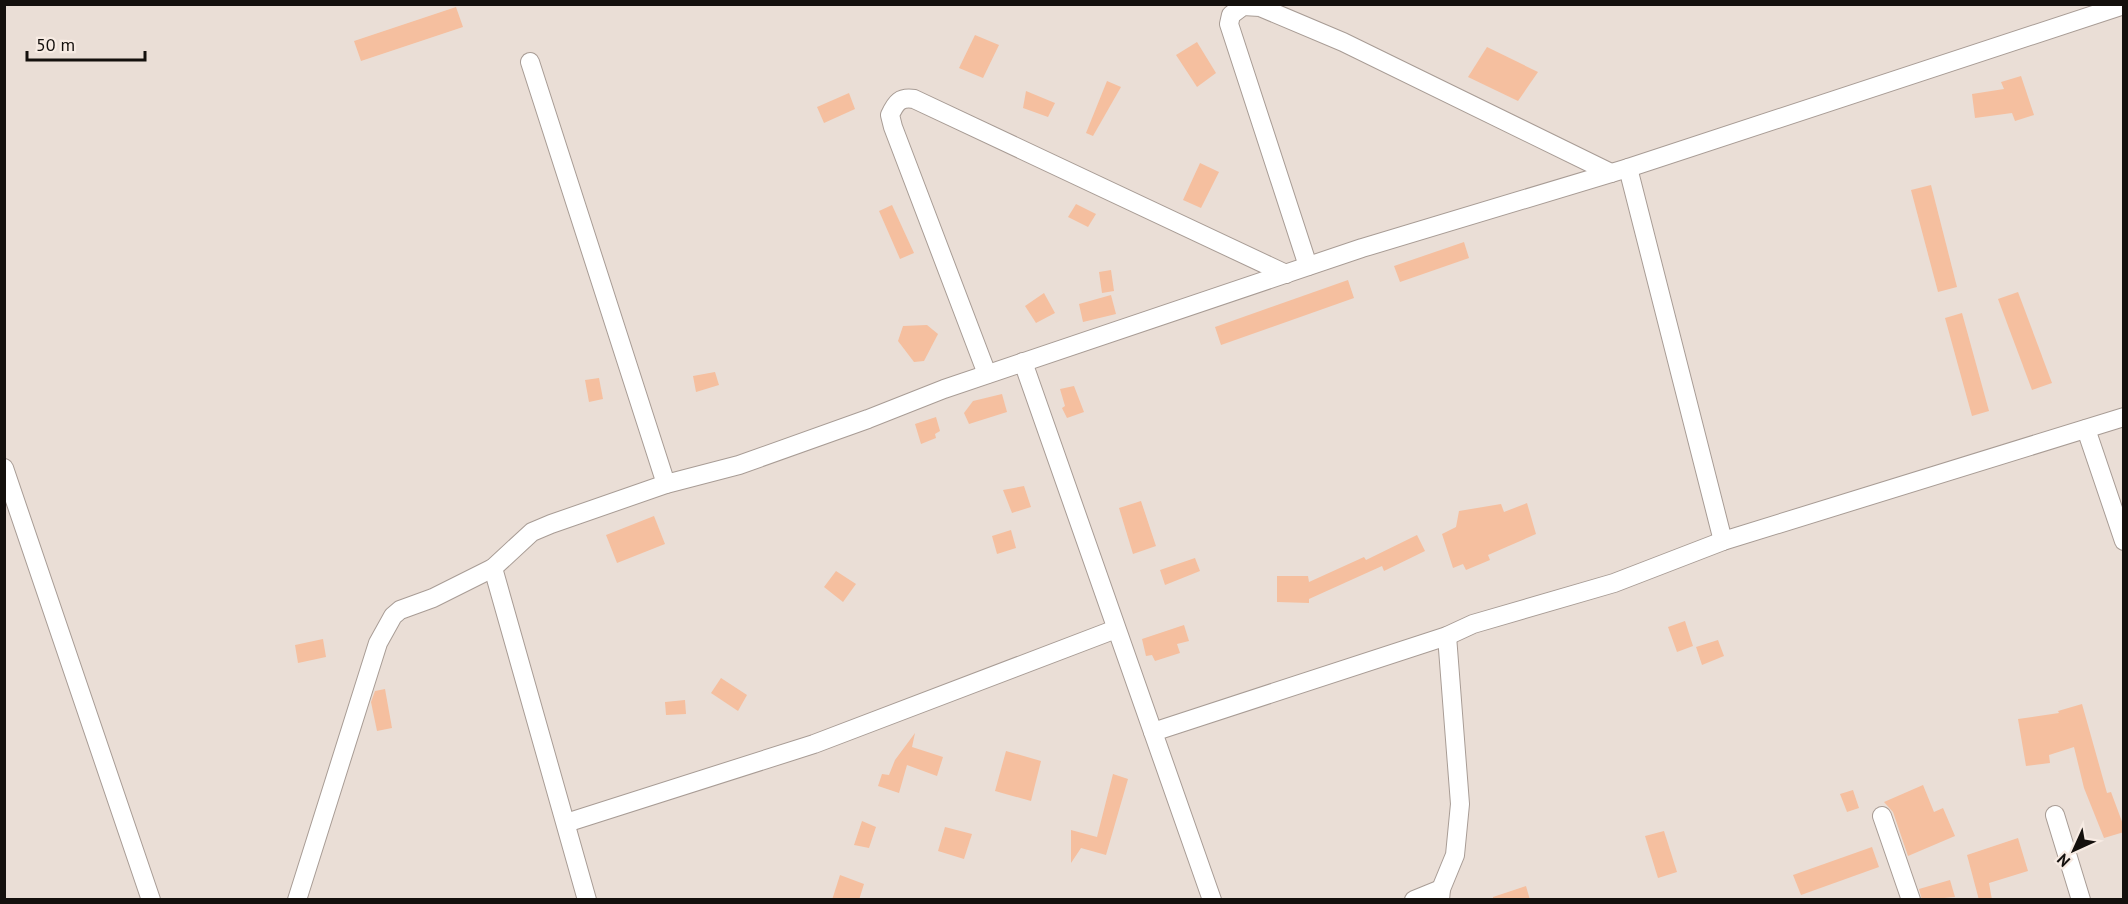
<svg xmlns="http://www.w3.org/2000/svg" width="2128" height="904" font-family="'PT Sans',sans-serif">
<rect width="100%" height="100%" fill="#eaded6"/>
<!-- building -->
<g fill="#f5bf9f">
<path d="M 456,7 L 463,27 L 361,61 L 354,41 Z"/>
<path d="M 975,35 L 999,45 L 983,78 L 959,68 Z"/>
<path d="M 1197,42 L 1216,73 L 1197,87 L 1176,55 Z"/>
<path d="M 1487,47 L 1538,72 L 1518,101 L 1468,77 Z"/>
<path d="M 2021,76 L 2034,115 L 2015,121 L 2012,113 L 1975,118 L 1972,94 L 2004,89 L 2001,82 Z"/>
<path d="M 1107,81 L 1121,87 L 1093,136 L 1086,133 Z"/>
<path d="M 1026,91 L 1055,103 L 1048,117 L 1023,108 Z"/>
<path d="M 849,93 L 855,109 L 824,123 L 817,107 Z"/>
<path d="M 1200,163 L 1219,172 L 1201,208 L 1183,200 Z"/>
<path d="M 1931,185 L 1957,287 L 1938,292 L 1911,190 Z"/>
<path d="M 1076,204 L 1096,214 L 1088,227 L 1068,217 Z"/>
<path d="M 892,205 L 914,253 L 900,259 L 879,211 Z"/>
<path d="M 1464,242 L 1469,258 L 1400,282 L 1394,266 Z"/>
<path d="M 1111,270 L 1114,291 L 1102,293 L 1099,272 Z"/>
<path d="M 1348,280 L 1354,298 L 1221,345 L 1215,327 Z"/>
<path d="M 2018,292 L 2052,383 L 2032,390 L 1998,299 Z"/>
<path d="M 1044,293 L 1055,313 L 1036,323 L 1025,306 Z"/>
<path d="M 1111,295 L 1116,314 L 1083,322 L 1079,304 Z"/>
<path d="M 1962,313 L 1989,411 L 1972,416 L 1945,318 Z"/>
<path d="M 927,325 L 938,334 L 924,361 L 914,362 L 898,341 L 903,326 Z"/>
<path d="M 715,372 L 719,385 L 696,392 L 693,376 Z"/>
<path d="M 599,378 L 603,399 L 589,402 L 585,380 Z"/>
<path d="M 1074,386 L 1084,412 L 1067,418 L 1062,408 L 1065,406 L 1060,389 Z"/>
<path d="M 1002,394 L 1007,412 L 969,424 L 964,413 L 973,401 Z"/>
<path d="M 936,417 L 940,431 L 935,434 L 936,438 L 921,444 L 915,424 Z"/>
<path d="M 1024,486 L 1031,507 L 1012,513 L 1003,490 Z"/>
<path d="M 1141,501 L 1156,546 L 1133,554 L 1119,508 Z"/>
<path d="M 1527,503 L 1536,534 L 1488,555 L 1490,560 L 1466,570 L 1463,564 L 1453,568 L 1442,534 L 1456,527 L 1459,511 L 1501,504 L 1504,512 Z"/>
<path d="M 654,516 L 665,544 L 617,563 L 606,535 Z"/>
<path d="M 1011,530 L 1016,548 L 997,554 L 992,536 Z"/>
<path d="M 1417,535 L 1425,551 L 1384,571 L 1382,566 L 1309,599 L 1309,603 L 1277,602 L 1277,576 L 1308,576 L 1309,582 L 1364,557 L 1366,560 Z"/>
<path d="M 1195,558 L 1200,571 L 1165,585 L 1160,570 Z"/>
<path d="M 836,571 L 856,584 L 843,602 L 824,587 Z"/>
<path d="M 1685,621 L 1693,646 L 1677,652 L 1668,627 Z"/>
<path d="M 1184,625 L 1189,641 L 1177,644 L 1180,653 L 1155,661 L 1152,655 L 1146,656 L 1142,639 Z"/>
<path d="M 323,639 L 326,657 L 298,663 L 295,645 Z"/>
<path d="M 1718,640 L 1724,656 L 1702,665 L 1696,647 Z"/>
<path d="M 721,678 L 747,695 L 738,711 L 711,693 Z"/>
<path d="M 385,689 L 392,728 L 377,731 L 371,702 L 375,691 Z"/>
<path d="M 685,700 L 686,714 L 666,715 L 665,702 Z"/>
<path d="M 2082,704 L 2107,793 L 2111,792 L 2124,827 L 2124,832 L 2104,838 L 2084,788 L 2074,747 L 2049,755 L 2050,763 L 2026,766 L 2018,719 L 2059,713 L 2058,711 Z"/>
<path d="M 915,733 L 912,747 L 943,757 L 937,776 L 907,765 L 899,793 L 878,786 L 882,774 L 889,775 L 895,760 Z"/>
<path d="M 1006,751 L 1041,761 L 1031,801 L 995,791 Z"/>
<path d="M 1113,774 L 1128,779 L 1106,855 L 1081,848 L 1071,863 L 1071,830 L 1097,837 Z"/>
<path d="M 1923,785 L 1934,812 L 1943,808 L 1955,836 L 1908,856 L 1893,812 L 1884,802 Z"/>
<path d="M 1853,790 L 1859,808 L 1847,812 L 1840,794 Z"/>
<path d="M 862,821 L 876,827 L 869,848 L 854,845 Z"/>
<path d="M 945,827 L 972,834 L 964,859 L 938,851 Z"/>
<path d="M 1664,831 L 1677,872 L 1658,878 L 1645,836 Z"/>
<path d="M 2018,838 L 2028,871 L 1989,883 L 1992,900 L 1979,900 L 1967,855 Z"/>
<path d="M 1872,847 L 1879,867 L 1801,895 L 1793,875 Z"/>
<path d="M 840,875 L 864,884 L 859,900 L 832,900 Z"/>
<path d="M 1950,880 L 1955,897 L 1922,900 L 1919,889 Z"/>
<path d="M 1526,886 L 1530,900 L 1493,900 L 1493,897 Z"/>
</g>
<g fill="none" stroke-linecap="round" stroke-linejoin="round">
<!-- minor casing -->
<g stroke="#a89c95" stroke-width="20">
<g id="minor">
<path d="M 530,62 L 666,484"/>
<path d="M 1628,168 L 1723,541"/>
<path d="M 1308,266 L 1229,24 L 1231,15 L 1243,6 L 1260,7 L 1343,42 L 1611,173"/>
<path d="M 1023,362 L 1212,900"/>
<path d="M 987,374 L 893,127 L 890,115 C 896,102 900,97 914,99 L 1286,274"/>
<path d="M 2086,429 L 2124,541"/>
<path d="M 4,468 L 151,900"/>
<path d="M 493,568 L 587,900"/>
<path d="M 1153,732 L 1447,636 L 1473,624 L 1614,583 L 1723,541 L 2124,417"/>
<path d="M 2055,815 L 2081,900"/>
<path d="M 1882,816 L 1911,900"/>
<path d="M 566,823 L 814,744 L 1116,629"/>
<path d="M 297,900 L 378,643 L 393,616 L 400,610 L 433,598 L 493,568 L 532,532 L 551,524 L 666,484 L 739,465 L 868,419 L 944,389 L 1362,248 L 1628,168 L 2124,5"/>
<path d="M 1414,900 L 1441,889"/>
<path d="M 1440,900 L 1441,889 L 1455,855 L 1460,804 L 1447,636"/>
</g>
</g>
<!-- minor -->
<use href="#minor" stroke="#fff" stroke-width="18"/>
</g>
<!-- border -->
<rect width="2128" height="904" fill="none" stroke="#14100d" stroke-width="12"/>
<!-- north arrow -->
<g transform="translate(2074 850) rotate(225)" stroke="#f7ebe3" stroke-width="4.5" paint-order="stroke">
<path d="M0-4.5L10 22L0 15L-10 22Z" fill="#14100d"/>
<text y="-9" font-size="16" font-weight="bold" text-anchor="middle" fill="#14100d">N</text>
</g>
<!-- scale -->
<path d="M27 51v9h118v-9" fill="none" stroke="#14100d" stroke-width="3"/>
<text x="36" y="51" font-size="18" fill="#14100d" stroke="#f7ebe3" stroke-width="4.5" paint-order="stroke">50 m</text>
</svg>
